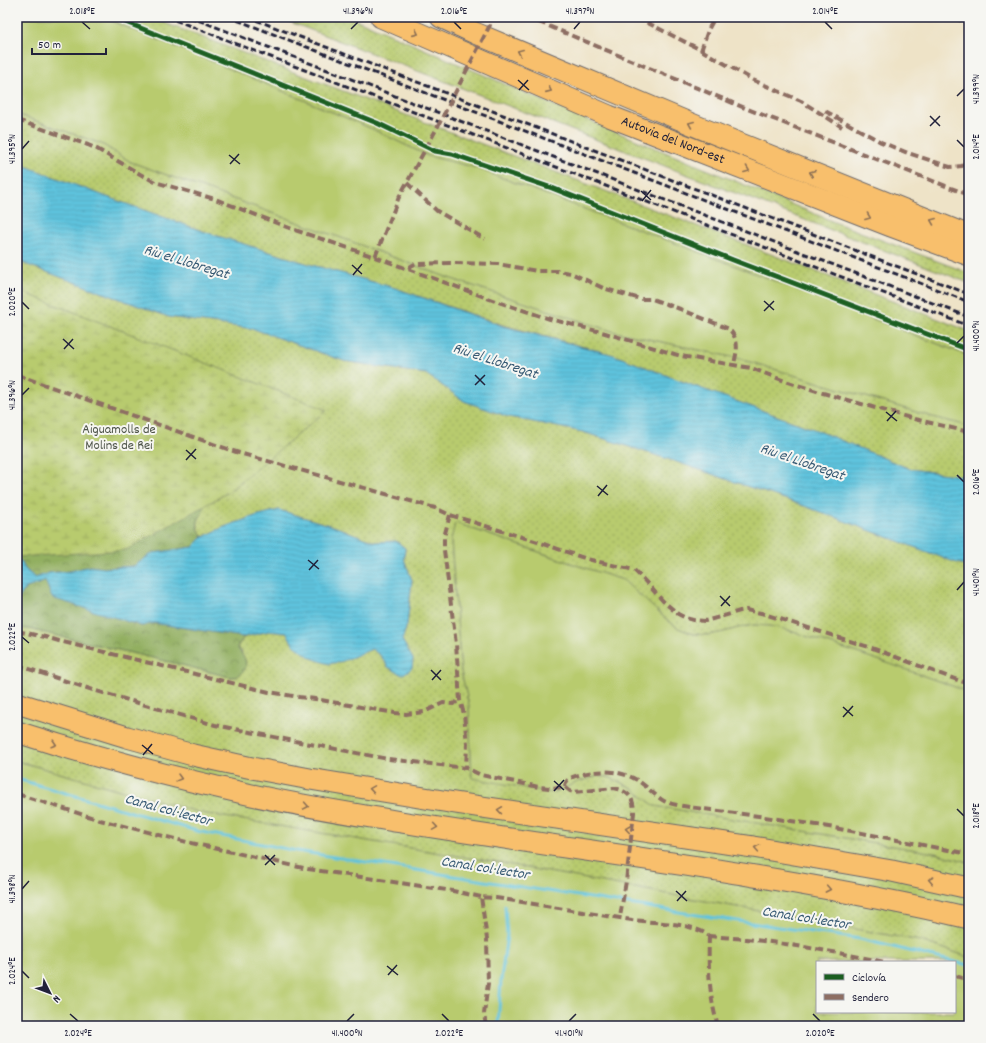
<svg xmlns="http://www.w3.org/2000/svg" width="986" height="1043" font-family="Dekko,sans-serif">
<defs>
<pattern id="grass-dots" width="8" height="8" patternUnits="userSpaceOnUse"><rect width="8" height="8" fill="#b8cb6e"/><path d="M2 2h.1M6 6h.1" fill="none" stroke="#9eae60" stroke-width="1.8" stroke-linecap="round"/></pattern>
<pattern id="forest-crowns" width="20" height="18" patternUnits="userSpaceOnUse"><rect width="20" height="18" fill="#92af61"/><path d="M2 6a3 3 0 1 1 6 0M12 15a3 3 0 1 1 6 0" fill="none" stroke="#778e51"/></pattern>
<pattern id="wetland-marsh" width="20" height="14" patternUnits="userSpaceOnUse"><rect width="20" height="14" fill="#b8cb6e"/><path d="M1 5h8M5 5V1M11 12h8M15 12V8" fill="none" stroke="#9eae60"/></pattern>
<pattern id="water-rules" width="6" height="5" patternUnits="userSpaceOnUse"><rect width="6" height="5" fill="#5fc3dd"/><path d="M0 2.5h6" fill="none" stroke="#52a7bf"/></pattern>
</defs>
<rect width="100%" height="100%" fill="#f6f6f2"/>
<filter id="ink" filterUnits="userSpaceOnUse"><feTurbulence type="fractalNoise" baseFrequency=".025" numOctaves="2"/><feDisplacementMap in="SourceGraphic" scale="8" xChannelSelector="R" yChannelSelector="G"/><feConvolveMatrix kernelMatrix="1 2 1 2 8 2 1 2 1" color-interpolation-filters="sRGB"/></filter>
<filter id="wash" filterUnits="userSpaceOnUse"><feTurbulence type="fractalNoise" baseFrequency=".012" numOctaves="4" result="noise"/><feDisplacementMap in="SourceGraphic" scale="16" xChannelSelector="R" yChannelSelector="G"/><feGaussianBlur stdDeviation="0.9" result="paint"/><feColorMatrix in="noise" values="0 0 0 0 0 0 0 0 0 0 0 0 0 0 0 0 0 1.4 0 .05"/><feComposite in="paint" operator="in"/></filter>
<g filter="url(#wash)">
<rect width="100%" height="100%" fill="#eee3c7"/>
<!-- grass -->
<g fill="url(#grass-dots)" stroke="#6d7654">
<path d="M 101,17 L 149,17 L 794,263 L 969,331 L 969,356 L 733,265 L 473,167 L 428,156 L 370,128 L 211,61 Z"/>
<path d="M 277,17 L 350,17 L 595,123 L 839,224 L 969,273 L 969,283 Z"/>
<path d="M 17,114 L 102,144 L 131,162 L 350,241 L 452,279 L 612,331 L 741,359 L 933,417 L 969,426 L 969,477 L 910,469 L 816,430 L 694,386 L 614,355 L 503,325 L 395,288 L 312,265 L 211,234 L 107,197 L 17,163 Z"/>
<path d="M 17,261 L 169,317 L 254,329 L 344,361 L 426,374 L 464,401 L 509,417 L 583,432 L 674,461 L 799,504 L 957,563 L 969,566 L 969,692 L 890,664 L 784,629 L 769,626 L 754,625 L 738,628 L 724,632 L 708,635 L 693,634 L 678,628 L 666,619 L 622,580 L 579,566 L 456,523 L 451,540 L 461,671 L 469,705 L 472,778 L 580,781 L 598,776 L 609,777 L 629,786 L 655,806 L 935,853 L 969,862 L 969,957 L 920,941 L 511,865 L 201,813 L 17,761 L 17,628 L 30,629 L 37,631 L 170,662 L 230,677 L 237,677 L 242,652 L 237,647 L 244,637 L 269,631 L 287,633 L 293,644 L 372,649 L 381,656 L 388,667 L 413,660 L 402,640 L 407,625 L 412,580 L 404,559 L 405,548 L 396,541 L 375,542 L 336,527 L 279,510 L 255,516 L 224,527 L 203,537 C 194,524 198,520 204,507 L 17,510 Z"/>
</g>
<!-- forest -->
<g fill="url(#forest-crowns)" stroke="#5a684e">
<path d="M 205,498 C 205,501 205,504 204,507 C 200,522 192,521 203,537 L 193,547 L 153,553 L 134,566 L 104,568 L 90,566 L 71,571 L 49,573 L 35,578 L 25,569 L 21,561 L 17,561 L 17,510 Z"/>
<path d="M 45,580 L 115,617 L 141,626 L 154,623 L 244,637 L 237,647 L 245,659 L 246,666 C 242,674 240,677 230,677 L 170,662 L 37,631 L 30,629 L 17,628 L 17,598 L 19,598 L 26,588 L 38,584 Z"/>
</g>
<!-- wetland -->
<path fill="url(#wetland-marsh)" stroke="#6d7654" d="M 17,290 L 327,410 L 227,493 L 126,550 L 17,557 Z"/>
<!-- green -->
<g fill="#b8cb6e" stroke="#6d7654" fill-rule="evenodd">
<path d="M 17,17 L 101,17 L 211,61 L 370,128 L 428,156 L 473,167 L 733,265 L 969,356 L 969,426 L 933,417 L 741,359 L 612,331 L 452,279 L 350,241 L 131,162 L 102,144 L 17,114 Z"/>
<path d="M 455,523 L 579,566 L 623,580 L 666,619 L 678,628 L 693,634 L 708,635 L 724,632 L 738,628 L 754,625 L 769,626 L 784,629 L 890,664 L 969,692 L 969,862 L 935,853 L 655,806 L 629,786 L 609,777 L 598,776 L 580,781 L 553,793 L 472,778 L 469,705 L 461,671 L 451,540 Z"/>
<path d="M 17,761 L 201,813 L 511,865 L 920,941 L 969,957 L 969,1026 L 17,1026 ZM 817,962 L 955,962 L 955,1012 L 817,1012 Z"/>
</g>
<!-- water -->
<g fill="url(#water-rules)" stroke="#40728c">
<path d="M 17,163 L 107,197 L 211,234 L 312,265 L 395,288 L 503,326 L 614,355 L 694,386 L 816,430 L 910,469 L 969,477 L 969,566 L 957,563 L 799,504 L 674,461 L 583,432 L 509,417 L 464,401 L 426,374 L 344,361 L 254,329 L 169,317 L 17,261 Z"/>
<path d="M 279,510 L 336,527 L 375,542 L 396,541 L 405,548 L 404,559 L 412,580 L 407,625 L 402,640 L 413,659 L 412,668 L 402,675 L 388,667 L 381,656 L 372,649 L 343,661 L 329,664 L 311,658 L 293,644 L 287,633 L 269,631 L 244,637 L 154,623 L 142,626 L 52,598 L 45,580 L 38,584 L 26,588 L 19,598 L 17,598 L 17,561 L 21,561 L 25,569 L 35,578 L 49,573 L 71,571 L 90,566 L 104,568 L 134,566 L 153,553 L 193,547 L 203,537 L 224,527 L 255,516 Z"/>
</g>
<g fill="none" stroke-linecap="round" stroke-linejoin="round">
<!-- stream -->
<g stroke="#5fc3dd" stroke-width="3">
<path d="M 17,779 L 197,831 L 297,851 L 704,916 L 860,939 L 955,962"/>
<path d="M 955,962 L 969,965"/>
<path d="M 498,1026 L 501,979 L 507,935 L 505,906"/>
</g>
</g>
</g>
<g filter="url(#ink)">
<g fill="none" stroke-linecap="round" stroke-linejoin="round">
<!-- highway casing -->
<g stroke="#69666c" stroke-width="23">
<g id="highway">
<path id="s1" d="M 381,17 L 609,116 L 891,226 L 969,255"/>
<path d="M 441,17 L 475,33 L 701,128 L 969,236"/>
<path d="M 17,703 L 127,737 L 193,755 L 252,768 L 310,779 L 455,803 L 753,847 L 892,871 L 969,888"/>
<path d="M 17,732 C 91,756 167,776 243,793 C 295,805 348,813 401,822 C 591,853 782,874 969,918"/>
</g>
</g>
<!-- highway -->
<use href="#highway" stroke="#f8bf6c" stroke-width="21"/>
<!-- rail -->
<g stroke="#22223b" stroke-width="3" stroke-dasharray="6 3" stroke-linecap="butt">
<path d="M 167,17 L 969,326"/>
<path d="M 190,17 L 969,317"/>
<path d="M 229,17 L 969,302"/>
<path d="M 248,17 L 969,294"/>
</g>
<!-- quiet -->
<g stroke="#8d6e63" stroke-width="4" stroke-dasharray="8 4" stroke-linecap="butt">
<path d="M 527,17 L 745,108 L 969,195"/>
<path d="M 636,17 L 703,51 L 753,80 L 801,101 L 842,127"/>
<path d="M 954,17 L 969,25"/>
<path d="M 701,51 L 708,30 L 715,17"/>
<path d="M 825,111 L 881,142 L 908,153 L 950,167 L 962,166 L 969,161"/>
<path d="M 17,120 L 88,145 L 97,149 L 140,174 L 155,182 L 215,199 L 292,229 L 375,257 L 498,302 L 550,319 L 605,333 L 681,356 L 751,368 L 785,381 L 823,393 L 914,419 L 969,432"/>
<path d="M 407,183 L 437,211 L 485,239"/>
<path d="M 375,257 L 399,197 L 437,128 L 490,25 L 491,17"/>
<path d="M 409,269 L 411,266 L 415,264 L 449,263 L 498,264 L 537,271 L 557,271 L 571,273 L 603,288 L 640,299 L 652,299 L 680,309 L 729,329 C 740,341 737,350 734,364"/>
<path d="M 17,375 L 239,453 L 354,485 L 435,508 L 450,515 L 538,542 L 587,559 L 634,570 L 643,579 L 663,601 L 678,614 L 686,618 L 693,620 L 705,621 L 720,617 L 740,611 L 746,610 L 761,613 L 872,648 L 938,673 L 969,684"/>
<path d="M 450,515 L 444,537 L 444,550 L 456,644 L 460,700 L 464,714 L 467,744 L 466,768"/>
<path d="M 17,631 L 45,637 L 59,641 L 269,692 L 299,697 L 315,699 L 395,713 L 406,714 L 424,712 L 443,703 L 453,704 L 460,700"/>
<path d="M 17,665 L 93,690 L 215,725 L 289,740 L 388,759 L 466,768 L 481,775 L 539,787 L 550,788 L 565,787 L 570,791 L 574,792 L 614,788 C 629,791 634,798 634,813 L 626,881 L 620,917"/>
<path d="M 565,787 C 565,779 572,777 579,775 C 599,769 623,770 640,782 C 647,787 658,798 664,801 C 675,806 691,807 703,809 C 728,812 753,815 778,819 C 842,828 906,842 969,854"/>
<path d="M 17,794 L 100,820 L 187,842 L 308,869 L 453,891 L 481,897"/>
<path d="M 709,936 C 721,937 734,938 746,939 C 793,944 839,953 885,962"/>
<path d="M 709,936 C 708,966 709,997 718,1026"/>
<path d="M 955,976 L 969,980"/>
<path d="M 486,1026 L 484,1014 L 488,983 L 487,939 L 481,897 L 496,898 C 542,905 587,913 632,920 C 654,923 692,922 709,936"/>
</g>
<!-- cycleway casing -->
<g stroke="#f6f6f2" stroke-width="8">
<path id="cycleway" d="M 113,17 L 377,123 L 435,151 L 452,154 L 552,188 L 733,260 L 969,350"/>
</g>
<!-- cycleway -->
<use href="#cycleway" stroke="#1b5e20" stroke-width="5"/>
</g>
<!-- one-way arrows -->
<defs><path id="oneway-chevron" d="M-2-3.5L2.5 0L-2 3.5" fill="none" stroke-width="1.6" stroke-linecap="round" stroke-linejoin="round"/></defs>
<g stroke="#8d7054">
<use href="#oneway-chevron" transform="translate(416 33) rotate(24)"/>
<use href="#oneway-chevron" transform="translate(520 52) rotate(-157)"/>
<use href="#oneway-chevron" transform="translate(549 90) rotate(24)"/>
<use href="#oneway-chevron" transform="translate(691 124) rotate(-157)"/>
<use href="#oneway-chevron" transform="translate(747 170) rotate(21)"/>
<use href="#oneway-chevron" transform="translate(812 173) rotate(-158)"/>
<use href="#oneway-chevron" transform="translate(868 217) rotate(21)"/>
<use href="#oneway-chevron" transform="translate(933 221) rotate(-158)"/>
<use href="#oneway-chevron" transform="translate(54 744) rotate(17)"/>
<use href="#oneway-chevron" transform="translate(179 778) rotate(15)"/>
<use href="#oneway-chevron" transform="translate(372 789) rotate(-171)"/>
<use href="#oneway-chevron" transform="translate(306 806) rotate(10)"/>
<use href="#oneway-chevron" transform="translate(500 810) rotate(-172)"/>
<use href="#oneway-chevron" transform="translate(435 827) rotate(9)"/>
<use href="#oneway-chevron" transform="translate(628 829) rotate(-172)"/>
<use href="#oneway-chevron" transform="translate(757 848) rotate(-170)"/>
<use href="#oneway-chevron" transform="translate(931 880) rotate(-168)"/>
<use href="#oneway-chevron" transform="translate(828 889) rotate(11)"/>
</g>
</g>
<!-- ticks -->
<path fill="none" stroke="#22223b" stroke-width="1.5" d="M 82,22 L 90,29M 454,22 L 461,29M 825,22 L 832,29M 351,29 L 358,22M 574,29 L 580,22M 518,80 L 529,90M 519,90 L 528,80M 957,96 L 964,89M 930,116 L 940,126M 930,126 L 940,116M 957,140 L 964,147M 22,149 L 29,141M 229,155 L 240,164M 230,164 L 239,154M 641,191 L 651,200M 642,201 L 651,190M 352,265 L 362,274M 353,275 L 362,264M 764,301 L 774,310M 22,302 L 29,309M 764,311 L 774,301M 63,339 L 74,349M 957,343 L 964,336M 64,349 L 73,339M 475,375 L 485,385M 475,385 L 485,375M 22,395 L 29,388M 886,412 L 897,421M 887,421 L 896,411M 186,450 L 196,459M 186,460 L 196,449M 957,475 L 964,482M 597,486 L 608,495M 598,496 L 607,485M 308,560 L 319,569M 309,570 L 318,560M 957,590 L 964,582M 720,596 L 730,606M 721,606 L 730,596M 22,637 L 29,643M 431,670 L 441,680M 432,680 L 441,670M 843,707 L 853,716M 843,717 L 853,706M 142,745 L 153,754M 143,755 L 152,744M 554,781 L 564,790M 554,791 L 564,780M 957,809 L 964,816M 265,855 L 275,865M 265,865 L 275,855M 22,889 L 29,881M 676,891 L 687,901M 677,901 L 686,891M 387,966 L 398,975M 22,971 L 29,978M 388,975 L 397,965M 70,1014 L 78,1021M 442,1014 L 449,1021M 813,1014 L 820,1021M 347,1021 L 354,1014M 569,1021 L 576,1014"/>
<g text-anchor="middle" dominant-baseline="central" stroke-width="4" stroke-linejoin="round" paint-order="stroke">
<!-- street labels -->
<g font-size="14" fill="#22223b" stroke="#f6f6f2">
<text stroke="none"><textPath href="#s1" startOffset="317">Autovia del Nord-est</textPath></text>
</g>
<!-- park labels -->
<g font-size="14" fill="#4f554a" stroke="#f6f6f2">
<text x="119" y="430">Aiguamolls de<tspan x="119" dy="16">Molins de Rei</tspan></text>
</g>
<!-- water labels -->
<g font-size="15" font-style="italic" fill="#375a74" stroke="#f6f6f2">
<text transform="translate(186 263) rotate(17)">Riu el Llobregat</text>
<text transform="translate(495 362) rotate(18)">Riu el Llobregat</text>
<text transform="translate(802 463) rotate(19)">Riu el Llobregat</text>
<text transform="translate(168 811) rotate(15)">Canal col·lector</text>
<text transform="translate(485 869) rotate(9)">Canal col·lector</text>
<text transform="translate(806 919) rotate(9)">Canal col·lector</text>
</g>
</g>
<!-- margin -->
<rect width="986" height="1043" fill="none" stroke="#f6f6f2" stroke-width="44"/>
<!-- legend -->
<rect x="816" y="961" width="140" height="52" fill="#f6f6f2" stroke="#a1a1a9"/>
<rect x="824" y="974" width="20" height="6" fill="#1b5e20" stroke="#a1a1a9"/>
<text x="852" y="981" font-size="12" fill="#22223b">Ciclovía</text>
<rect x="824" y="994" width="20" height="6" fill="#8d6e63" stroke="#a1a1a9"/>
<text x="852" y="1001" font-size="12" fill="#22223b">Sendero</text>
<!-- north arrow -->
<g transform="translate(50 993) rotate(132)" stroke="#f6f6f2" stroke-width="3" paint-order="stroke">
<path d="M0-3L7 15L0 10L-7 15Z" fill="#22223b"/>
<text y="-6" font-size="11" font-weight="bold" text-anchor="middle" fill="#22223b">N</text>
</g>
<!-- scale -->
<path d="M32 48v6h74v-6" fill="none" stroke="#22223b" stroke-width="2"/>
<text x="38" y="48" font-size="12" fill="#22223b" stroke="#f6f6f2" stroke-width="3" paint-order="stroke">50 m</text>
<rect x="22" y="22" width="942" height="999" fill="none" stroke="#22223b" stroke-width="1.5"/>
<g font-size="10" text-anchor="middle" fill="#22223b">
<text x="82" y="14">2.018°E</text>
<text x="358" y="14">41.396°N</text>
<text x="454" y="14">2.016°E</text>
<text x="580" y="14">41.397°N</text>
<text x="825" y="14">2.014°E</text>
<text transform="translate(975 89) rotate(-90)" y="4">41.399°N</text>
<text transform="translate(975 147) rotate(-90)" y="4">2.014°E</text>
<text transform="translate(11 149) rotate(-90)" y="4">41.395°N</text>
<text transform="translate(11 302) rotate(-90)" y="4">2.020°E</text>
<text transform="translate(975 336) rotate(-90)" y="4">41.400°N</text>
<text transform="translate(11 395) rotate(-90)" y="4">41.396°N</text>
<text transform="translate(975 482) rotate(-90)" y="4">2.016°E</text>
<text transform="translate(975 582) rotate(-90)" y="4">41.401°N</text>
<text transform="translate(11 637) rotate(-90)" y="4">2.022°E</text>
<text transform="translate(975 816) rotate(-90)" y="4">2.018°E</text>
<text transform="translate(11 889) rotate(-90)" y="4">41.398°N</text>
<text transform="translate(11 971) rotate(-90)" y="4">2.024°E</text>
<text x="78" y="1036">2.024°E</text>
<text x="347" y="1036">41.400°N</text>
<text x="449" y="1036">2.022°E</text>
<text x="569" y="1036">41.401°N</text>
<text x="820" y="1036">2.020°E</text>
</g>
</svg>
